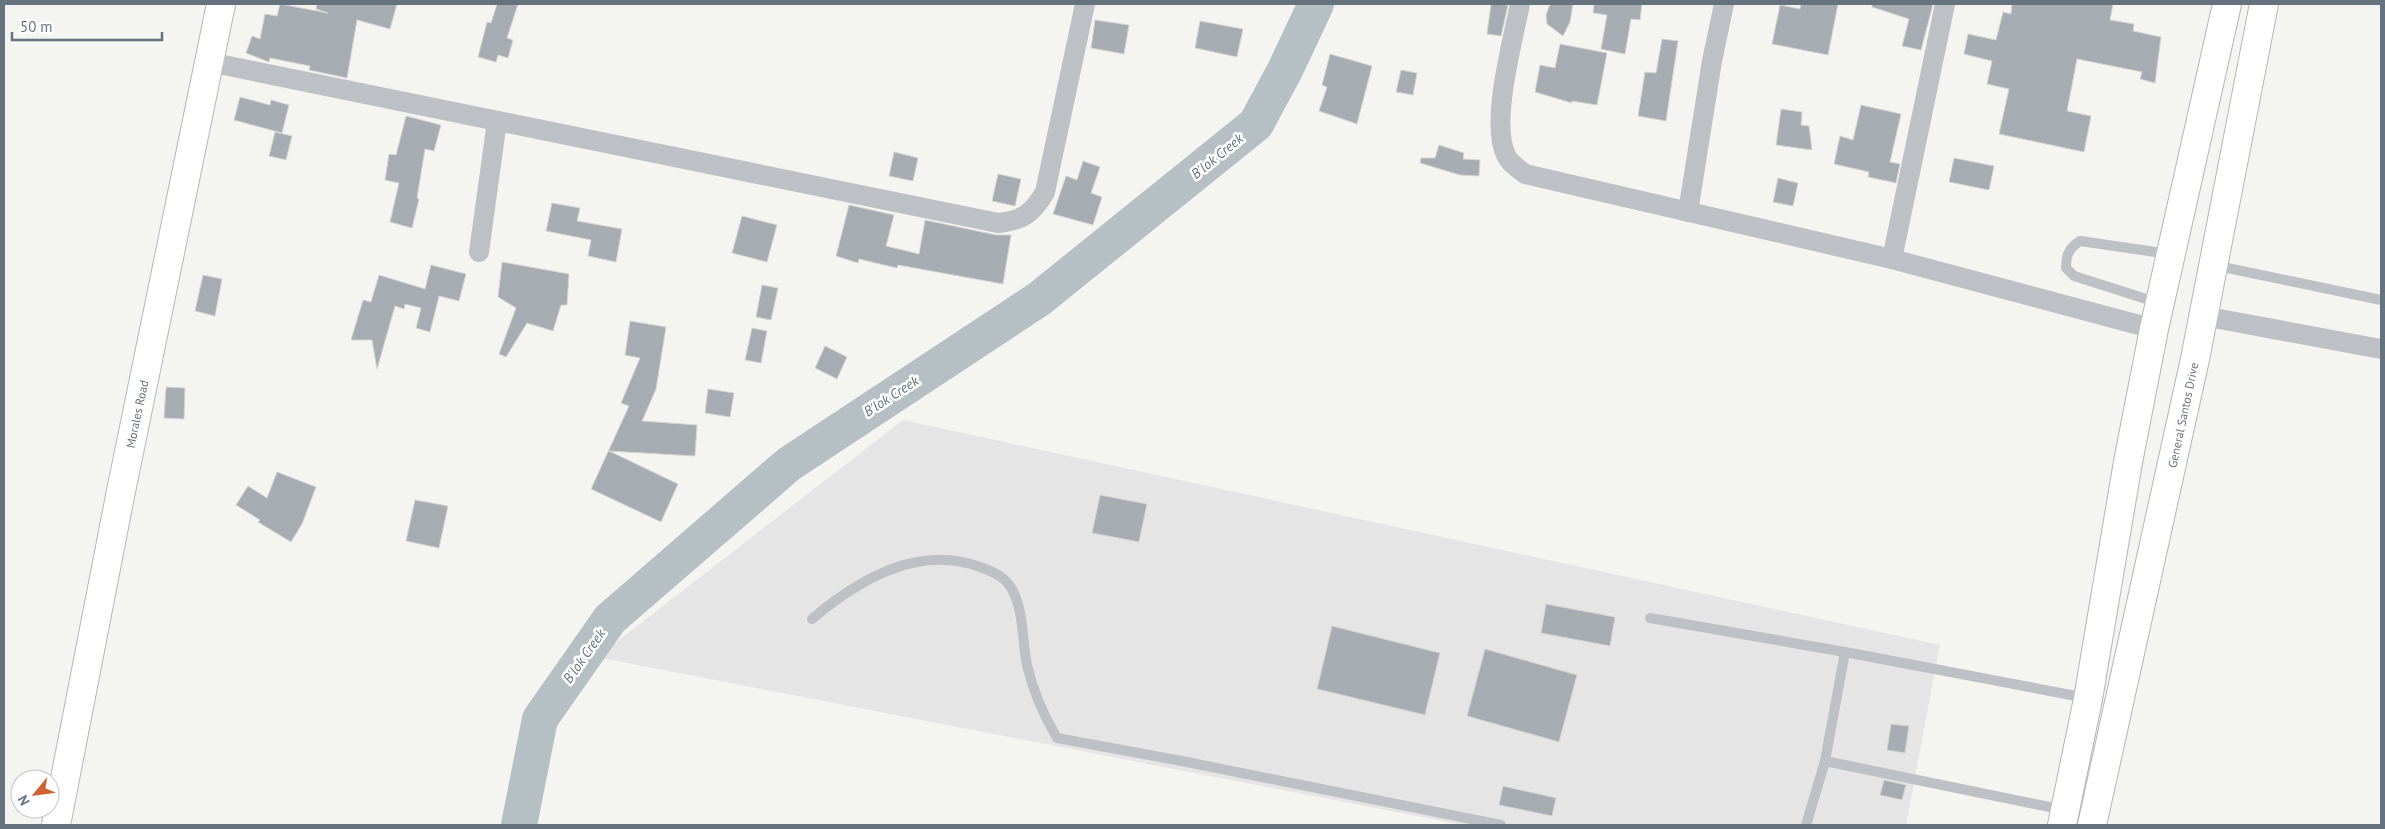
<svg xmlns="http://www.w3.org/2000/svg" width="2385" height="829" font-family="'PT Sans',sans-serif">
<rect width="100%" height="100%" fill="#f4f4f0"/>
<!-- built -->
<path fill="#e4e5e4" d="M 903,420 L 1940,645 L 1906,825 L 1463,825 L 597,657 Z"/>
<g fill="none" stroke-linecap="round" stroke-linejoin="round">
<!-- river -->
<path stroke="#b6c0c4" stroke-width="36" d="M 519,825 L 540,719 L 610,619 L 789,464 L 1039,299 L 1256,124 L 1285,70 L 1316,4"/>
</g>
<!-- building -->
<g fill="#a6acb2" stroke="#d5d5d3">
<path d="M 280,4 L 328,13 L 316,9 L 317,4 L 397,4 L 390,29 L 357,20 L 347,78 L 309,70 L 310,66 L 270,58 L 269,62 L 246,53 L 252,36 L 260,39 L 265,14 L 277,16 Z"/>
<path d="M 497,4 L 518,4 L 507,38 L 513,40 L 508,58 L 498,55 L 496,62 L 478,57 L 487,22 L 491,23 Z"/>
<path d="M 1491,4 L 1508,5 L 1501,36 L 1487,34 Z"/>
<path d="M 1550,4 L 1573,4 L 1570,22 L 1563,36 L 1547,24 L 1546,15 Z"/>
<path d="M 1594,4 L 1642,4 L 1640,20 L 1631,19 L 1625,54 L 1601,49 L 1607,15 L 1593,13 Z"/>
<path d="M 1801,4 L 1838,4 L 1828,55 L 1772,44 L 1780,5 L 1800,9 Z"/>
<path d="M 1872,4 L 1933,4 L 1921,50 L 1902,46 L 1909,19 L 1872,7 Z"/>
<path d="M 2012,4 L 2113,4 L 2110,20 L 2134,24 L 2133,31 L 2161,37 L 2155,83 L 2140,79 L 2142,72 L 2077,59 L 2067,111 L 2091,116 L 2084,152 L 1999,134 L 2009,89 L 1987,84 L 1992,61 L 1964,54 L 1968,34 L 1996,40 L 2003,12 L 2011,14 Z"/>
<path d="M 1095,20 L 1129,25 L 1124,54 L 1091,48 Z"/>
<path d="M 1200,21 L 1243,29 L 1237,57 L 1195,48 Z"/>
<path d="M 1662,39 L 1678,41 L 1666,121 L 1638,116 L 1645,72 L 1656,73 Z"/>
<path d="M 1560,44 L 1607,53 L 1597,105 L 1572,101 L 1572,103 L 1535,92 L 1540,65 L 1555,68 Z"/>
<path d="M 1330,54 L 1372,66 L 1357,124 L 1319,111 L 1327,87 L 1322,85 Z"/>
<path d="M 1401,70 L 1417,73 L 1413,95 L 1396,92 Z"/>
<path d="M 240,97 L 270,105 L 271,100 L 289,105 L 282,133 L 234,120 Z"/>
<path d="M 1861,105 L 1901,114 L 1890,162 L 1900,164 L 1896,183 L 1868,177 L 1869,172 L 1834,164 L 1840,136 L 1853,140 Z"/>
<path d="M 1781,109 L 1802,112 L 1801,125 L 1809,126 L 1812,150 L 1776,145 Z"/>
<path d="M 406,116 L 441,125 L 434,151 L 425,149 L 417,198 L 419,199 L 412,228 L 390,222 L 399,183 L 385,180 L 389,154 L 396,155 Z"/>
<path d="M 275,132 L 292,136 L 286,160 L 269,156 Z"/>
<path d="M 1439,145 L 1464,153 L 1463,159 L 1480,160 L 1479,176 L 1460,175 L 1420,163 L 1421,158 L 1435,158 Z"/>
<path d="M 894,152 L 918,158 L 913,181 L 889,176 Z"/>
<path d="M 1954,158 L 1994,166 L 1989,190 L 1949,182 Z"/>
<path d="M 1083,161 L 1100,167 L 1091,193 L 1102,197 L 1093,225 L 1053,214 L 1066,176 L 1077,180 Z"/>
<path d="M 998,174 L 1021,179 L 1015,206 L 992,201 Z"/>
<path d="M 1778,178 L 1798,183 L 1793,206 L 1773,202 Z"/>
<path d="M 552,203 L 580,208 L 577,221 L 622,229 L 616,262 L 588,256 L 591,240 L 546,231 Z"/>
<path d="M 849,205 L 894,215 L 886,246 L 919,254 L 925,220 L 996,235 L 1011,235 L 1003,284 L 898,265 L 897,268 L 859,259 L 858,263 L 836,256 Z"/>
<path d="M 742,216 L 777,225 L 767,262 L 732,253 Z"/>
<path d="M 502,262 L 569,274 L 567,305 L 561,305 L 553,331 L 527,323 L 506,357 L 499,354 L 516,308 L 498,297 Z"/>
<path d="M 431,265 L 466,274 L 459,301 L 439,296 L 430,332 L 416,328 L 421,308 L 405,304 L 404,309 L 395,306 L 377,369 L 372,340 L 351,340 L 363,300 L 371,302 L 379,275 L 425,289 Z"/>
<path d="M 203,275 L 222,279 L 215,316 L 195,311 Z"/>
<path d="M 762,285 L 778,288 L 771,320 L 756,317 Z"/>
<path d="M 630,321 L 666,327 L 656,389 L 642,421 L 697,425 L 695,456 L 609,451 L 678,484 L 661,522 L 591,489 L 629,406 L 621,403 L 640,358 L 625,355 Z"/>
<path d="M 752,328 L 767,331 L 761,363 L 745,360 Z"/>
<path d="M 825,346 L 847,357 L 837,379 L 815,368 Z"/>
<path d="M 166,387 L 185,388 L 184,419 L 164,418 Z"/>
<path d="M 708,389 L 734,393 L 730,417 L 705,413 Z"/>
<path d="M 277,472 L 316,487 L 302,524 L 291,542 L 258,522 L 260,520 L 236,505 L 248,486 L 267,498 Z"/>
<path d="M 1100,495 L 1147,504 L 1139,542 L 1092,533 Z"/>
<path d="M 415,500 L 448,506 L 439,548 L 406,541 Z"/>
<path d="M 1546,604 L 1615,617 L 1610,646 L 1541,633 Z"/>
<path d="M 1332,626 L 1440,653 L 1425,715 L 1317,689 Z"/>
<path d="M 1485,649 L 1577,675 L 1559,742 L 1467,716 Z"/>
<path d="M 1891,724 L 1909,726 L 1905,753 L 1887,750 Z"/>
<path d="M 1884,780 L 1906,785 L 1902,800 L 1880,795 Z"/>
<path d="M 1503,786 L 1556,798 L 1552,816 L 1499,805 Z"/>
</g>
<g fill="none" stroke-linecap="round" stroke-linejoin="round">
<!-- secondary casing -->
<g stroke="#b2b6ba" stroke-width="30">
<path id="secondary" d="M 56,825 L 120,496 L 221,4"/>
</g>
<!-- highway casing -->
<g stroke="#b2b5b8" stroke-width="30">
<g id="highway">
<path d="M 2062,825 L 2088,699 L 2128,462 L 2154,329 L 2227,4"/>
<path d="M 2092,825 L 2195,359 L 2264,4"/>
</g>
</g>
<!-- lane -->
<g stroke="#bdc0c4" stroke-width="10">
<path d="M 2213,265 L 2381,300"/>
<path d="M 2159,303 L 2074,276 L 2066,268 C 2066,255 2069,248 2080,241 L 2169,254"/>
<path d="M 1650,618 L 1845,652 L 2087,698"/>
<path d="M 812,619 C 858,580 918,544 980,567 C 994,572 1006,577 1013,591 C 1024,614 1022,640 1027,665 C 1033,691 1044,716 1057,738 L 1187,762 L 1501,825"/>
<path d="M 1825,761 L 2064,810"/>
<path d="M 1806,825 L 1825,761 L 1845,652"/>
</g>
<!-- street -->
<g stroke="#bdc0c4" stroke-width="20">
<path d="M 1520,4 C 1513,40 1490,123 1506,155 C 1509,163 1518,168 1525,174 L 1892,259 L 2154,329"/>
<path d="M 209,62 L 998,223 C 1022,221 1033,213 1045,192 L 1085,4"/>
<path d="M 1688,212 L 1712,61 L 1724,4"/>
<path d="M 479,252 L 497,121"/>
<path d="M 1892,259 L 1945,4"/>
<path d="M 2203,316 L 2381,349"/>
</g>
<!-- secondary -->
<use href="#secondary" stroke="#fff" stroke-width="28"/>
<!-- highway -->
<use href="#highway" stroke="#fff" stroke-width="28"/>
</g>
<g text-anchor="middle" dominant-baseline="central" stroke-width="5" stroke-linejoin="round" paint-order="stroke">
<!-- street labels -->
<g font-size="12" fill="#66727e" stroke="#fff">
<text transform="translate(137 414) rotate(-78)">Morales Road</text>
<text transform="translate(2183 415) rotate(-78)">General Santos Drive</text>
</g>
<!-- water labels -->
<g font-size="14" font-style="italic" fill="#62737b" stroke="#fff">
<text transform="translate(1217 156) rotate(-39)">B'lok Creek</text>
<text transform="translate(891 396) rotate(-33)">B'lok Creek</text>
<text transform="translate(584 656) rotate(-55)">B'lok Creek</text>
</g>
</g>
<!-- border -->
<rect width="2385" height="829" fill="none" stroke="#66727e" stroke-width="10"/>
<!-- north arrow -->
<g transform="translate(35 794) rotate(241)"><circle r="24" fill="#ffffff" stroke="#c2c7cb"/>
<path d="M0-4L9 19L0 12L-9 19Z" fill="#d06135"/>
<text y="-8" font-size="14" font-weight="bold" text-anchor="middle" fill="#66727e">N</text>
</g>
<!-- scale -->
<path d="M12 32v8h150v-8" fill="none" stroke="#66727e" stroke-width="2.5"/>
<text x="20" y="32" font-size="15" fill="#66727e" stroke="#ffffff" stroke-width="4" paint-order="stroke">50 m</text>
</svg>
